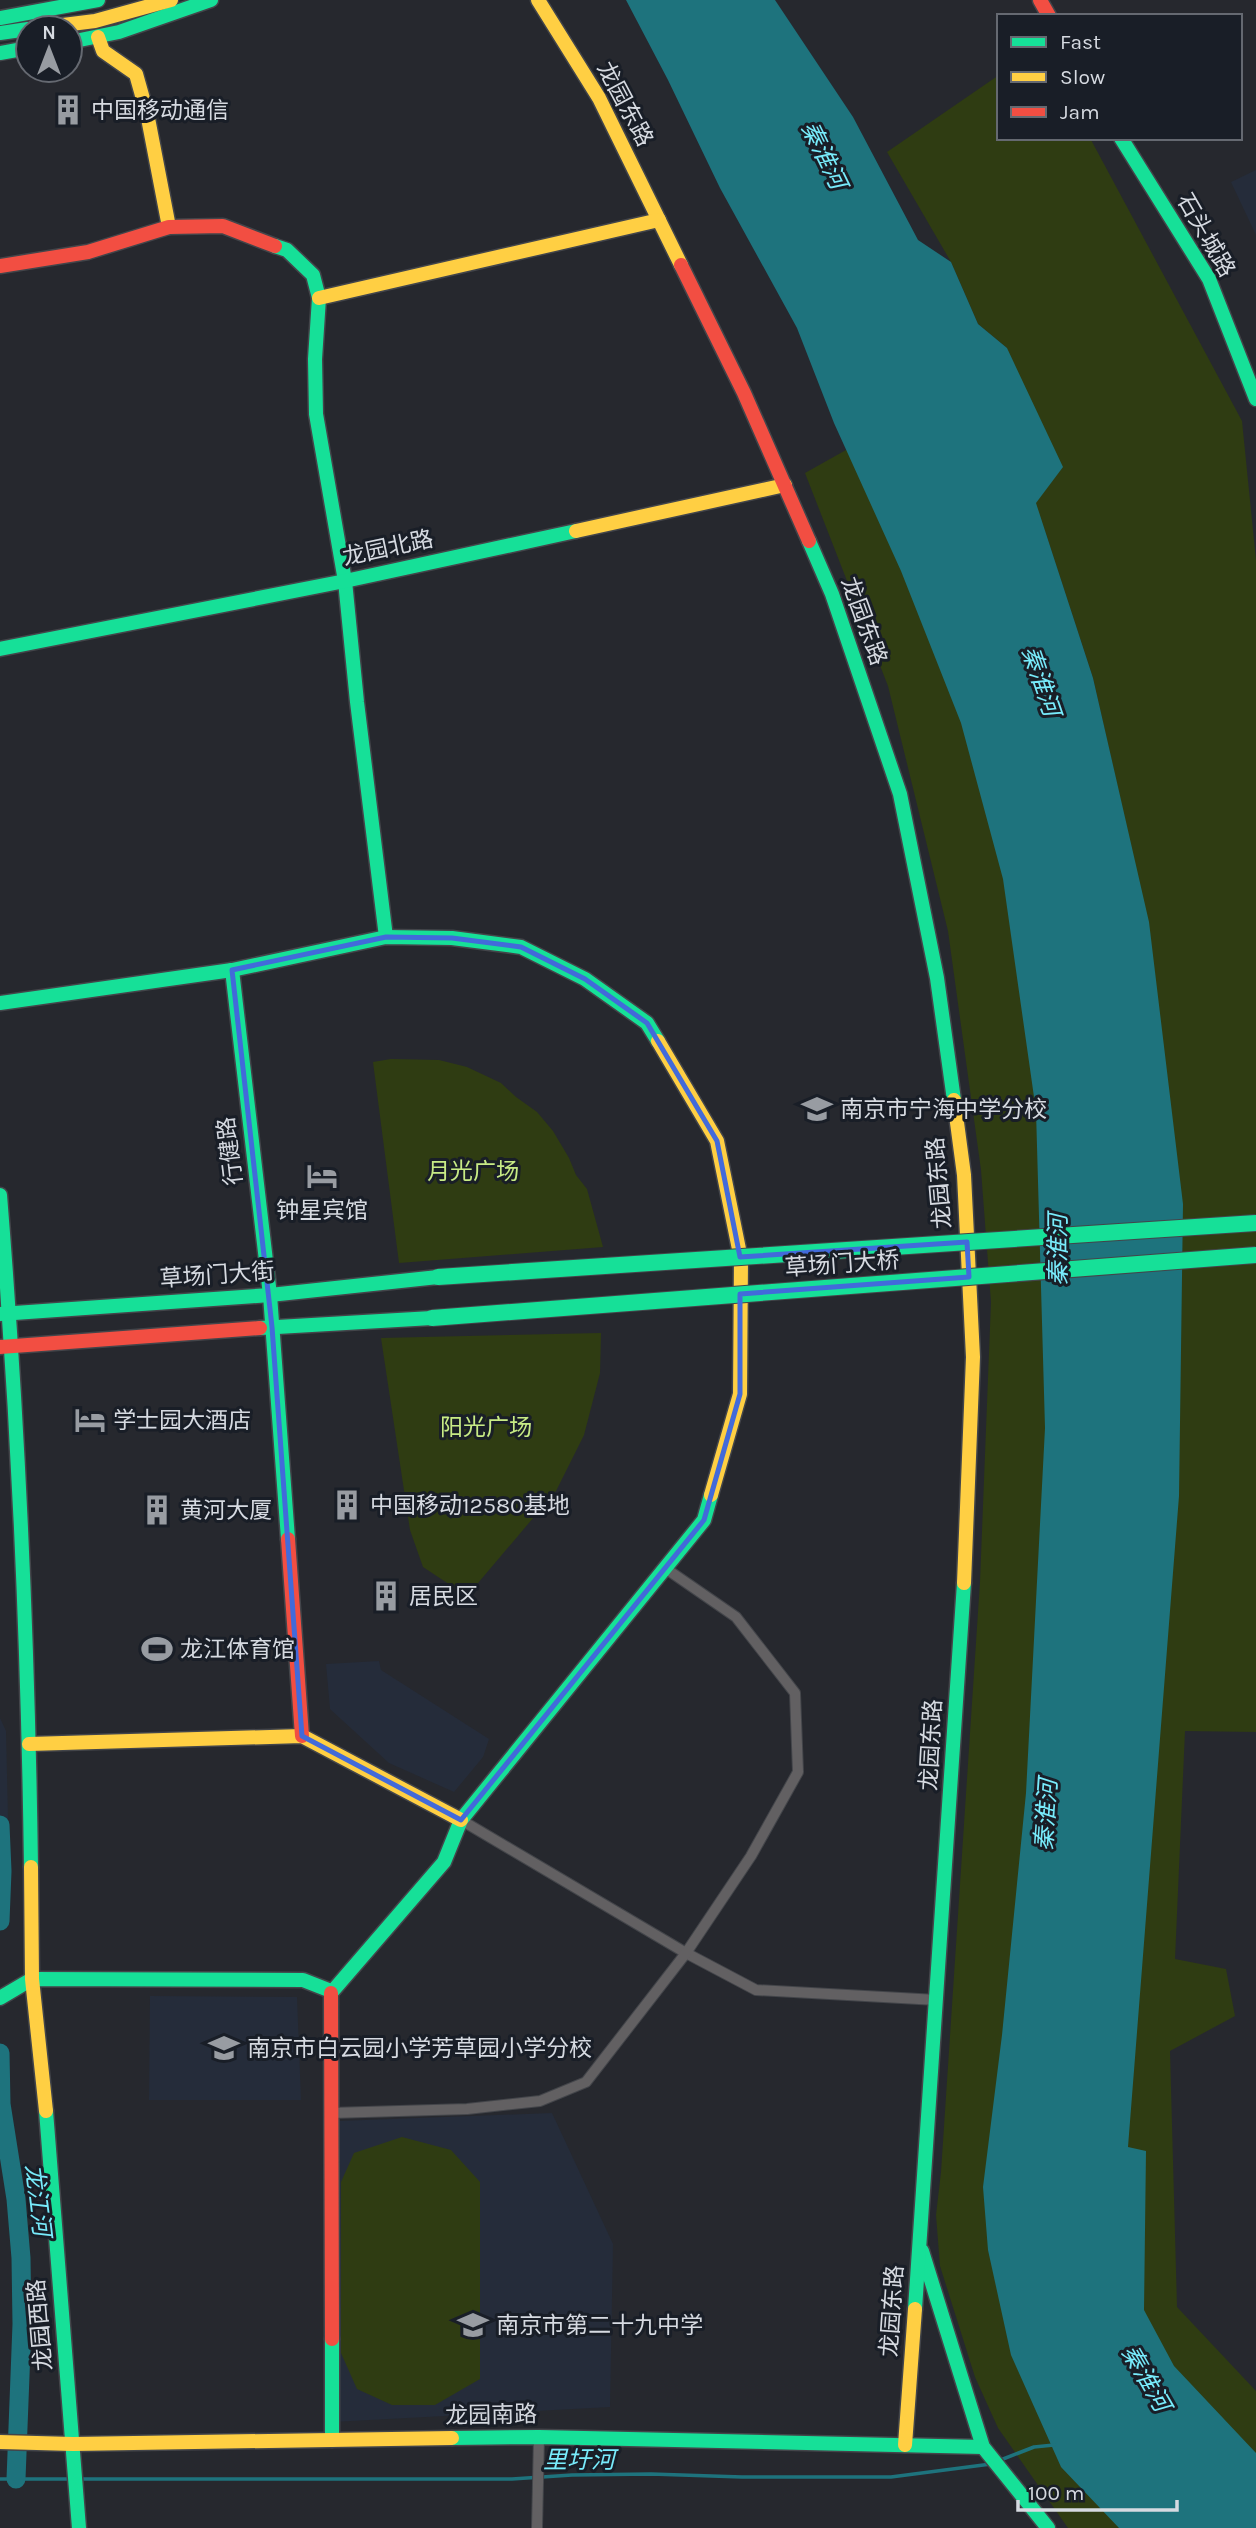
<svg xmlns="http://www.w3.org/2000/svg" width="1256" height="2528" font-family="Karla,'Noto Sans SC',sans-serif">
<rect width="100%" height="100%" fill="#26282e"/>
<!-- built -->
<g fill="#252c3a">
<path d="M 1256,170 L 1256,235 L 1231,182 Z"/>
<path d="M 379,1661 L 381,1670 L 489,1739 L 483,1757 L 454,1792 L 389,1763 L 330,1709 L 326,1664 Z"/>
<path d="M 0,1718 L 6,1731 L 10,1906 L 0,1906 Z"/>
<path d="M 150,1996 L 297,1997 L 301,2100 L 149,2100 Z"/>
<path d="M 552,2113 L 613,2244 L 610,2407 L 332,2422 L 339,2121 Z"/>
</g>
<!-- green -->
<g fill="#2f3c12" fill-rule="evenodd">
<path d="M 999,75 L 999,138 L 1090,138 L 1242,421 L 1256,560 L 1256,1732 L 1185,1731 L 1175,1959 L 1226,1969 L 1235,2016 L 1170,2051 L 1177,2307 L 1256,2391 L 1256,2528 L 1068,2528 L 998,2428 L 975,2377 L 940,2266 L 936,2215 L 941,2172 L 980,1582 L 991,1302 L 981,1170 L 948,931 L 888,686 L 805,473 L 846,450 L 1036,503 L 1007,348 L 978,324 L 951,262 L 887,152 ZM 1042,522 L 1093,678 L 1142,895 Z"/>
<path d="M 391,1059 L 439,1060 L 467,1067 L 501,1083 L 516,1097 L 537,1112 L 553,1131 L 569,1158 L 576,1175 L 587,1189 L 603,1247 L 399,1263 L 373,1062 Z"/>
<path d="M 601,1333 L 600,1373 L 584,1435 L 556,1491 L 467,1596 L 423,1567 L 410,1530 L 381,1338 Z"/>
<path d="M 402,2137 L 451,2150 L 480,2182 L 480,2379 L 435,2405 L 392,2405 L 357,2389 L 341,2353 L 341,2182 L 354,2153 Z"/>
</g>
<!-- water -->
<path fill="#1e737d" d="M 626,0 L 775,0 L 853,117 L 918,240 L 951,262 L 978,324 L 1007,348 L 1063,467 L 1036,503 L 1093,678 L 1149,922 L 1183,1204 L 1179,1496 L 1128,2147 L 1146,2151 L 1144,2310 L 1174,2366 L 1256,2453 L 1256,2528 L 1119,2528 L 1061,2467 L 1011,2355 L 988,2250 L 983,2187 L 1002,2035 L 1026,1793 L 1045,1428 L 1036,1111 L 1003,879 L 961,723 L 901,571 L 834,423 L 797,328 L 720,188 L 668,80 Z"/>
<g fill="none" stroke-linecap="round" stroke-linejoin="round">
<!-- stream -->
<g stroke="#1e737d" stroke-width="3.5">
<path d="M 998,2461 L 1034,2447 L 1054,2445"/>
<path d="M 0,2479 L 71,2479"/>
<path d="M 79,2479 L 512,2479 L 572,2475 L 651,2474 L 742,2477 L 891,2477 L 991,2464"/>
</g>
<!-- river -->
<g stroke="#1e737d" stroke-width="19">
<path d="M 0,1825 L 2,1871 L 0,1921"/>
<path d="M 0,2053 L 1,2104 L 16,2199 L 21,2258 L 22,2324 L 16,2479"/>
</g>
<!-- street casing -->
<g stroke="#43454a" stroke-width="12">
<g id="street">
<path d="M 461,1820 L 686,1953 L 756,1990 L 937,2000"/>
<path d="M 331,2113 L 467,2109 L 540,2101 L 586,2082 L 686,1953 L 751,1856 L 798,1772 L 795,1693 L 736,1617 L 665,1568"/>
<path d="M 537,2528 L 539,2437"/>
</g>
</g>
<!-- fast casing -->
<g stroke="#43454a" stroke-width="17">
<g id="fast">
<path d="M 0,18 L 98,0"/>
<path d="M 0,33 L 28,29"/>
<path d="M 70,42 L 119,32 L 211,0"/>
<path d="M 0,53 L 28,48"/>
<path d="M 1121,138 L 1209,279 L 1256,399"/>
<path d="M 275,246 L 287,250 L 313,275 L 319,298 L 315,359 L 316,414 L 345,581 L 357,702 L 386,937"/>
<path d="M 809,541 L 832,594 L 900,794 L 937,978 L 954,1100"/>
<path d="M 0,649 L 345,581 L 576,531"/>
<path d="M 232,970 L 270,1295 L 288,1539"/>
<path d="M 0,1003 L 232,970 L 386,937 L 452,938 L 521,947 L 585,979 L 647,1023 L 658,1041"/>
<path d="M 0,1195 C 18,1419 28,1643 31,1867"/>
<path d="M 0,1314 L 270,1295 L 438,1277"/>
<path d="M 260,1328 L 432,1318"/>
<path d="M 331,1993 L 444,1862 L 461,1820 L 704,1520 L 711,1495"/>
<path d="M 0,1998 L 32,1979 L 303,1980 L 331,1991"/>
<path d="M 46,2111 L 79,2528"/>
<path d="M 922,2251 L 983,2447 L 1048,2528"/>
<path d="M 915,2309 L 964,1583"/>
<path d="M 332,2339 L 332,2440"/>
<path d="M 452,2438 L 539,2437 L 983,2447"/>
</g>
</g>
<!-- slow casing -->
<g stroke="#43454a" stroke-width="17">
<g id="slow">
<path d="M 538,0 L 599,98 L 681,265"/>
<path d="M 39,28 L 95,21 L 171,0"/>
<path d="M 98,37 L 103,51 L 136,74 L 147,113 L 169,227"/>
<path d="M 319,298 L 659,220"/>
<path d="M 576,531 L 785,485"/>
<path d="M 658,1041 L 717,1141 L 741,1259 L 740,1394 L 711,1495"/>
<path d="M 954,1100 L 964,1175 L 973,1357 L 964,1583"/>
<path d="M 29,1744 L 302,1736 L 461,1820"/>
<path d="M 31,1867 L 32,1979 L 46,2111"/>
<path d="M 0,2442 L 73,2444 L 452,2438"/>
<path d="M 905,2445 L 915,2309"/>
</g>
</g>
<!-- jam casing -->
<g stroke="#43454a" stroke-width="17">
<g id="jam">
<path d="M 1040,0 L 1049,16"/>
<path d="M 681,265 L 744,393 L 809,541"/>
<path d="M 0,266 L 88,252 L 169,227 L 223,226 L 275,246"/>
<path d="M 0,1347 L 260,1328"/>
<path d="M 288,1539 L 302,1736"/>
<path d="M 331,1993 L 332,2339"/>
</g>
</g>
<!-- street -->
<use href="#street" stroke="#626062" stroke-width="10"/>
<!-- fast -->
<use href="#fast" stroke="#16e098" stroke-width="14"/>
<!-- slow -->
<use href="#slow" stroke="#ffcf43" stroke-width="14"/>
<!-- jam -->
<use href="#jam" stroke="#f24e42" stroke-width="14"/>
<!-- fast-bridge casing -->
<g stroke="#43454a" stroke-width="18" stroke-linecap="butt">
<g id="fast-bridge">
<path d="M 438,1277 L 1256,1223"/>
<path d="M 432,1318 L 1256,1255"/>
</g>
</g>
<!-- fast-bridge -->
<use href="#fast-bridge" stroke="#16e098" stroke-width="16"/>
</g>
<!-- marked area -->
<path fill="none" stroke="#426ada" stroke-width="5" stroke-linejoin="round" d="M 386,937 L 452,938 L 521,947 L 585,979 L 647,1023 L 717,1141 L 740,1257 L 967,1242 L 969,1277 L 740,1294 L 740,1394 L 704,1520 L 461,1820 L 302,1736 L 272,1327 L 232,970 Z"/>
<!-- icons -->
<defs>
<g id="building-bare" transform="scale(2.415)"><path d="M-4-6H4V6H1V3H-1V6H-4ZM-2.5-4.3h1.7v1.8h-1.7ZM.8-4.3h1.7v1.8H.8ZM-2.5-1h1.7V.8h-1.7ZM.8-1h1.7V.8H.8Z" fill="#989ca2" stroke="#191e27" stroke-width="2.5" paint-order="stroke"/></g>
<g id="school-bare" transform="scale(2.415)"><path d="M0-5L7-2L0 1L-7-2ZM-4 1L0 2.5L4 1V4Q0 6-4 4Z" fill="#989ca2" stroke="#191e27" stroke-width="2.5" paint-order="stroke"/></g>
<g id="hotel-bare" transform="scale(2.415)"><path d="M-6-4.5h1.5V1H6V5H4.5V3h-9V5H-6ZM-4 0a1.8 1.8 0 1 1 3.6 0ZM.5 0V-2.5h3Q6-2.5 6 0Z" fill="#989ca2" stroke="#191e27" stroke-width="2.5" paint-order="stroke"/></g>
<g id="stadium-bare" transform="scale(2.415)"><path d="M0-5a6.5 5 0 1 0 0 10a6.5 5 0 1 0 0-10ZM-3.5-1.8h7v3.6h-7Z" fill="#989ca2" stroke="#191e27" stroke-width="2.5" paint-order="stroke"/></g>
</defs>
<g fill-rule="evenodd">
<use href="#building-bare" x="68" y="110"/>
<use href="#school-bare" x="817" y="1109"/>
<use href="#hotel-bare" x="322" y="1176"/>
<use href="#hotel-bare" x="90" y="1420"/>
<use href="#building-bare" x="347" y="1505"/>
<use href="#building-bare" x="157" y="1510"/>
<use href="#building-bare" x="386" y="1596"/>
<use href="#stadium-bare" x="157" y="1649"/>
<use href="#school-bare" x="224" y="2048"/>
<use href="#school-bare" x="473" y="2325"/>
</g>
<g text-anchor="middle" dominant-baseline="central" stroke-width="6" stroke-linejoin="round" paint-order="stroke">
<!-- street labels -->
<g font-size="23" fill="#d6dae1" stroke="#191e27">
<text transform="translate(625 104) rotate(62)">龙园东路</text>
<text transform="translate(1206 235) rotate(60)">石头城路</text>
<text transform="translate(388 548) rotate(-12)">龙园北路</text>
<text transform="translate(864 621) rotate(70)">龙园东路</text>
<text transform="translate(230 1151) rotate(-97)">行健路</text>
<text transform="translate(939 1183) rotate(-95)">龙园东路</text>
<text transform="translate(842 1264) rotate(-4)">草场门大桥</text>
<text transform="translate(217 1275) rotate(-4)">草场门大街</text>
<text transform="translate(931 1745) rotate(-87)">龙园东路</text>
<text transform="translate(892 2311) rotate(-86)">龙园东路</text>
<text transform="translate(40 2325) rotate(-95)">龙园西路</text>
<text transform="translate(491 2415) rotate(-1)">龙园南路</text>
</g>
<!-- poi labels -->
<g font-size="23" fill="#d6dae1" stroke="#191e27" text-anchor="start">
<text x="91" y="110">中国移动通信</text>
<text x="840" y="1109">南京市宁海中学分校</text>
<text x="322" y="1210" text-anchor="middle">钟星宾馆</text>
<text x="113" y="1420">学士园大酒店</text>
<text x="370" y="1505">中国移动12580基地</text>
<text x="180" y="1510">黄河大厦</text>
<text x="409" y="1596">居民区</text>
<text x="180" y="1649">龙江体育馆</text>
<text x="247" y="2048">南京市白云园小学芳草园小学分校</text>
<text x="496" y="2325">南京市第二十九中学</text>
</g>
<!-- park labels -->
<g font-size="23" fill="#c8eb85" stroke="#191e27">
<text x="473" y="1171">月光广场</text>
<text x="486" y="1427">阳光广场</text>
</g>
<!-- water labels -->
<g font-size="24" font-style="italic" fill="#78ecfc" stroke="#191e27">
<text transform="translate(824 155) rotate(64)">秦淮河</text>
<text transform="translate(1041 681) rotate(71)">秦淮河</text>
<text transform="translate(1058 1250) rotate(-90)">秦淮河</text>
<text transform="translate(1046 1815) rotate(-86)">秦淮河</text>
<text transform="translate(38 2200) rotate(83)">龙江河</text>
<text transform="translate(1146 2378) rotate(60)">秦淮河</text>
<text x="579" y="2460">里圩河</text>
</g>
</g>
<!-- legend -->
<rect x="997" y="14" width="245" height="126" fill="#191e27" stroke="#656971" stroke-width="2"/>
<rect x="1011" y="37" width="35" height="10" fill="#16e098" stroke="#656971" stroke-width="2"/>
<text x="1060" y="49" font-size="21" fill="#d6dae1">Fast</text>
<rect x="1011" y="72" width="35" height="10" fill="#ffcf43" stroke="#656971" stroke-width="2"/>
<text x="1060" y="84" font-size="21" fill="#d6dae1">Slow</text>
<rect x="1011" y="107" width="35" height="10" fill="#f24e42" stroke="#656971" stroke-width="2"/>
<text x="1060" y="119" font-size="21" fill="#d6dae1">Jam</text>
<!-- north arrow -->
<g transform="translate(49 49)"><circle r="33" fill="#191e27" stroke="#656971" stroke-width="2"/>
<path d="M0-5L12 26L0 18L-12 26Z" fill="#989ca2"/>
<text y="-10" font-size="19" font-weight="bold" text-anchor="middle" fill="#d6dae1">N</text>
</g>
<!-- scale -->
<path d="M1018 2500v10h159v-10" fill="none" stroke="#d6dae1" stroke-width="3.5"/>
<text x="1028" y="2500" font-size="21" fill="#d6dae1" stroke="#191e27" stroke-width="5" paint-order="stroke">100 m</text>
</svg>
